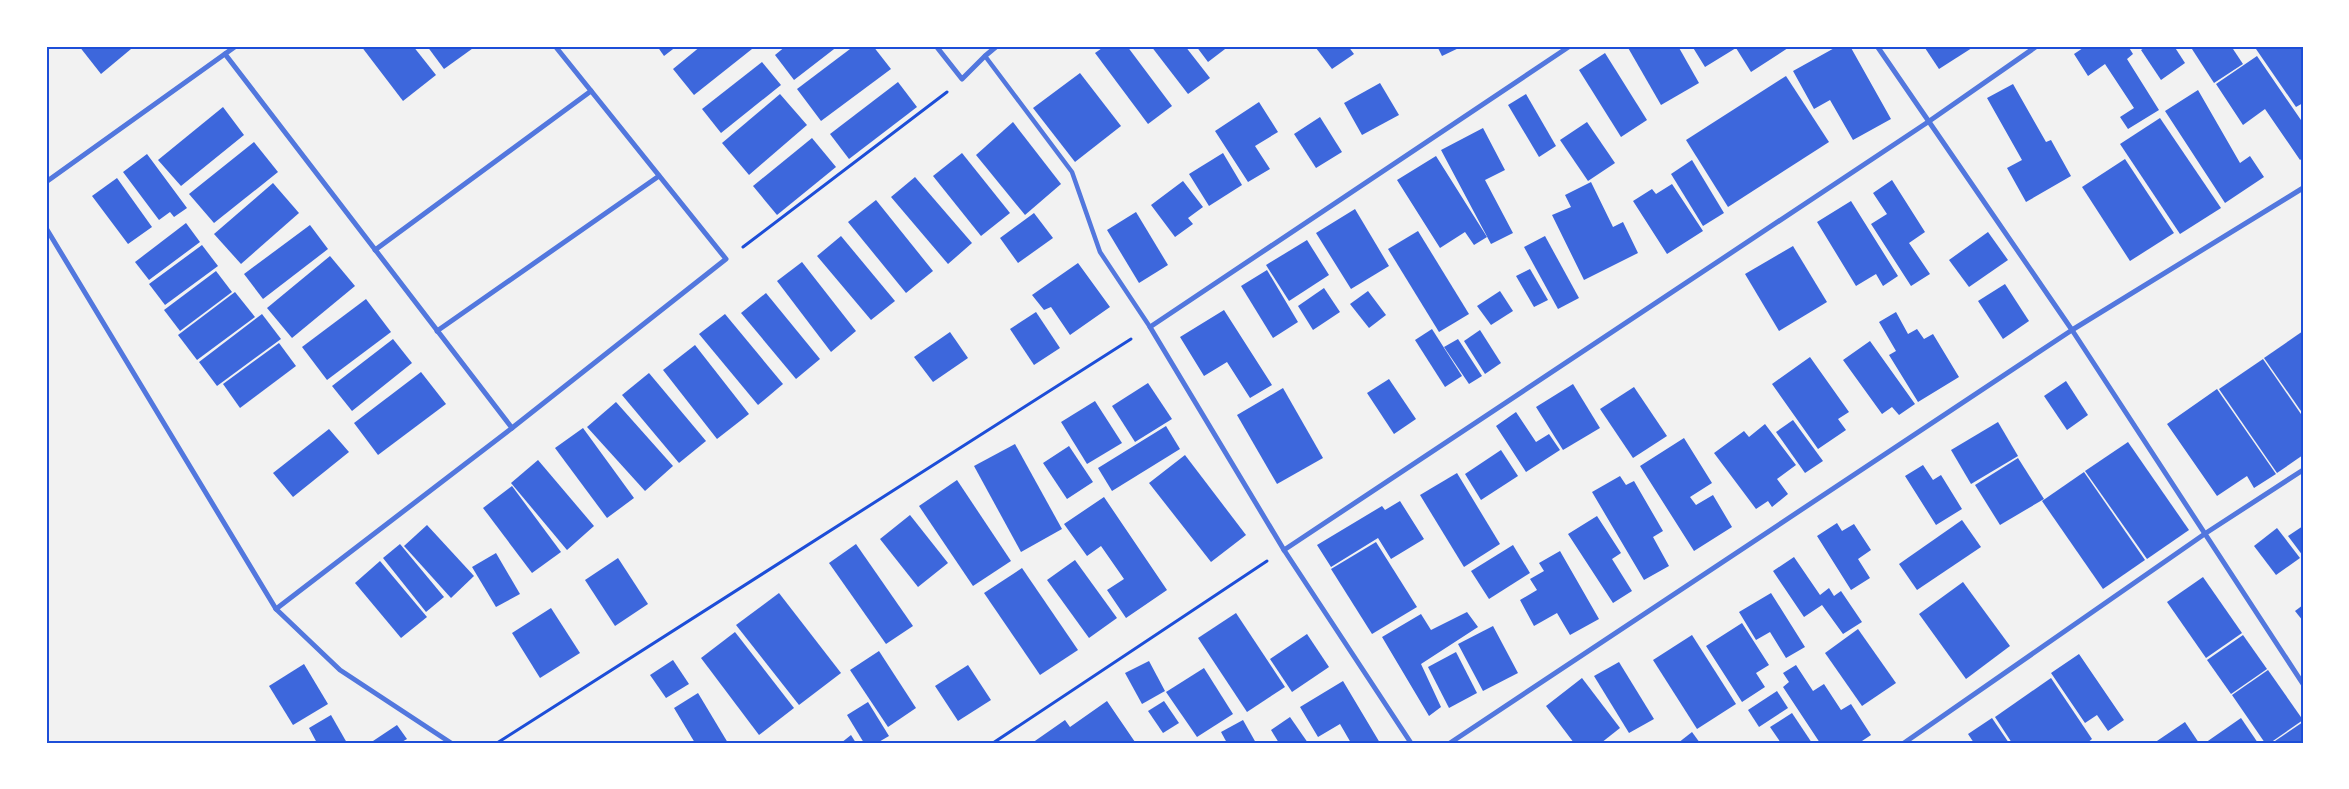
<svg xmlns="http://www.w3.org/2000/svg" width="2349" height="789" font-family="'Varela Round',sans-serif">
<rect width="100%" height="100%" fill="#f2f2f2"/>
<!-- building -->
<g fill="#3d67dc">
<path d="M 79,46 L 129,46 L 131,49 L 101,74 Z"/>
<path d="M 361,46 L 413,46 L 436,75 L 403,101 Z"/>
<path d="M 427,46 L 476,46 L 444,69 Z"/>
<path d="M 657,46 L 677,46 L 664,56 Z"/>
<path d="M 701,46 L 750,46 L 752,49 L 694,95 L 673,69 Z"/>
<path d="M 786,46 L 838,46 L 794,80 L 775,55 Z"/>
<path d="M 854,46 L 873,46 L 891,69 L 821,121 L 797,89 Z"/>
<path d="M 1105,46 L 1127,46 L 1172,106 L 1148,124 L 1095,53 Z"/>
<path d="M 1151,46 L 1185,46 L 1210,78 L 1188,94 Z"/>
<path d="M 1196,46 L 1229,46 L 1208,62 Z"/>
<path d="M 1319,46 L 1348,46 L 1354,54 L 1332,69 L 1316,48 Z"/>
<path d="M 1437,46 L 1463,46 L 1442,56 Z"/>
<path d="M 1627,46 L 1678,46 L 1699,83 L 1661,105 Z"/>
<path d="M 1692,46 L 1791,46 L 1751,72 L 1736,48 L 1705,67 Z"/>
<path d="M 1838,46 L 1850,46 L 1891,119 L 1853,140 L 1830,100 L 1814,109 L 1793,71 Z"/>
<path d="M 1928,46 L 1975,46 L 1939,69 L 1925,48 Z"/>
<path d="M 2086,46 L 2128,46 L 2133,54 L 2127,59 L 2159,110 L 2128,129 L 2120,117 L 2134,108 L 2105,64 L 2088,76 L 2074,54 Z"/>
<path d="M 2147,46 L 2174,46 L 2185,63 L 2161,80 L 2141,50 Z"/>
<path d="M 2190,46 L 2231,46 L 2243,64 L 2214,83 Z"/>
<path d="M 2260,46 L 2303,46 L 2303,103 L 2296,107 L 2256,49 Z"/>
<path d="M 1605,53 L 1647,120 L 1621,137 L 1579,70 Z"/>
<path d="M 2257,56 L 2303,123 L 2303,158 L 2300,160 L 2265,109 L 2243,125 L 2216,84 Z"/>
<path d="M 762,62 L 781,85 L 721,133 L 702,109 Z"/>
<path d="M 1080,73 L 1121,126 L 1075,162 L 1033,108 Z"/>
<path d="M 1786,76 L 1829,142 L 1728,207 L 1686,140 Z"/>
<path d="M 898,82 L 917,107 L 849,159 L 830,134 Z"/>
<path d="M 1380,83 L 1399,115 L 1362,135 L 1344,103 Z"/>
<path d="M 2013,84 L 2046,142 L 2051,140 L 2071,176 L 2026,202 L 2007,168 L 2022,160 L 1987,98 Z"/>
<path d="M 2198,90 L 2240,163 L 2250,156 L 2264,177 L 2225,203 L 2165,111 Z"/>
<path d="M 780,94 L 807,125 L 749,175 L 722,143 Z"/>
<path d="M 1526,94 L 1556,146 L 1539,157 L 1508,105 Z"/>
<path d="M 1259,102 L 1278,132 L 1255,146 L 1270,169 L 1248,182 L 1215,131 Z"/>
<path d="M 223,107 L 244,135 L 181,186 L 158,160 Z"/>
<path d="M 1320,117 L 1342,152 L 1316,168 L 1294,134 Z"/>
<path d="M 2160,118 L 2221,208 L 2180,234 L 2120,144 Z"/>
<path d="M 1013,122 L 1061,184 L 1025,215 L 976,155 Z"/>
<path d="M 1587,122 L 1615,163 L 1588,181 L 1560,140 Z"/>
<path d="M 1483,128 L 1505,170 L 1485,180 L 1513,233 L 1491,244 L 1441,150 Z"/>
<path d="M 812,138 L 836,167 L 777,215 L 753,186 Z"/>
<path d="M 254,142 L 278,172 L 214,223 L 189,194 Z"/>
<path d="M 962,153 L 1010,213 L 981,236 L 933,176 Z"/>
<path d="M 1223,153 L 1242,185 L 1209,206 L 1189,174 Z"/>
<path d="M 147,154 L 187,208 L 174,217 L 170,212 L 159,220 L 123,172 Z"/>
<path d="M 1436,156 L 1487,237 L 1474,245 L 1465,232 L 1440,248 L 1397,180 Z"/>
<path d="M 2125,159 L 2174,233 L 2130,261 L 2082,187 Z"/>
<path d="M 1692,160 L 1724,213 L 1703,226 L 1671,174 Z"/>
<path d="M 915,177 L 972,243 L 948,264 L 891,197 Z"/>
<path d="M 117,178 L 152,227 L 128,244 L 92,196 Z"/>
<path d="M 1892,180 L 1925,232 L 1909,243 L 1930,274 L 1911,286 L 1871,224 L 1887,214 L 1873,193 Z"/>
<path d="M 1183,181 L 1203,207 L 1188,218 L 1193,224 L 1175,237 L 1151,205 Z"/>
<path d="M 1591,182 L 1613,227 L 1623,222 L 1638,253 L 1584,280 L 1552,215 L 1571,207 L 1565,195 Z"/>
<path d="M 273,183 L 299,213 L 241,264 L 214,234 Z"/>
<path d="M 1672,184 L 1703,231 L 1667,254 L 1633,201 L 1652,189 L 1656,194 Z"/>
<path d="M 876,200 L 933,271 L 906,293 L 848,222 Z"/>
<path d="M 1851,201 L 1898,276 L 1883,286 L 1876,274 L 1856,286 L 1817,222 Z"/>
<path d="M 1355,209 L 1389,266 L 1351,289 L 1316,233 Z"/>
<path d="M 1136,212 L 1168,265 L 1139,283 L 1107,230 Z"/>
<path d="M 1034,213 L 1053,238 L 1018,263 L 1000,238 Z"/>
<path d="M 186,223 L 200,242 L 149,280 L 135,262 Z"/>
<path d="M 310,225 L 328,249 L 263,299 L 244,274 Z"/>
<path d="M 1418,231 L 1469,314 L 1439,332 L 1388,249 Z"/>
<path d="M 1988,232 L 2008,260 L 1969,287 L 1949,260 Z"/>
<path d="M 841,236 L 895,301 L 871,320 L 817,256 Z"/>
<path d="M 1545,236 L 1579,298 L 1558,309 L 1524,247 Z"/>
<path d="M 1307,240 L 1329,275 L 1289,301 L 1266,265 Z"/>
<path d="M 202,245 L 218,266 L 165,305 L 149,284 Z"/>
<path d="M 1793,246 L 1827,302 L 1779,331 L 1745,274 Z"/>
<path d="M 330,256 L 355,286 L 292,338 L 267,308 Z"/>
<path d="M 802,262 L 856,331 L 831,352 L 777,281 Z"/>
<path d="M 1078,263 L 1110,307 L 1070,335 L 1051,307 L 1044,310 L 1032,295 Z"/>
<path d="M 1530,269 L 1548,300 L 1534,307 L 1516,276 Z"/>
<path d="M 1267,270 L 1298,322 L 1273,338 L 1241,286 Z"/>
<path d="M 216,271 L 232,292 L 180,331 L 164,310 Z"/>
<path d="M 2005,284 L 2029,321 L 2003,339 L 1978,301 Z"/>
<path d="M 1324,288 L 1340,312 L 1313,330 L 1298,306 Z"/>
<path d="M 1368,291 L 1386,315 L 1369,328 L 1350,304 Z"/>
<path d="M 1500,291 L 1513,311 L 1491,325 L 1477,306 Z"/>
<path d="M 235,292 L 255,317 L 197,360 L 178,335 Z"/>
<path d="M 766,293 L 820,359 L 796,379 L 741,313 Z"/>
<path d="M 366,299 L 391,332 L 327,380 L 302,347 Z"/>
<path d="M 1224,310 L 1272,385 L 1250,398 L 1227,362 L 1204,376 L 1180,337 Z"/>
<path d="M 1036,312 L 1060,348 L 1034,365 L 1010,329 Z"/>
<path d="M 1896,312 L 1908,334 L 1917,329 L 1924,339 L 1933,334 L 1959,377 L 1918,402 L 1889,355 L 1896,351 L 1879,322 Z"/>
<path d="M 262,314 L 281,339 L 217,386 L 199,362 Z"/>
<path d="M 725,314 L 783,384 L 758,405 L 699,334 Z"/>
<path d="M 1432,329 L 1462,376 L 1445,387 L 1415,340 Z"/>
<path d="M 1480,330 L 1501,363 L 1485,374 L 1464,341 Z"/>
<path d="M 2303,331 L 2303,414 L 2264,358 Z"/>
<path d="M 950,332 L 968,358 L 933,382 L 914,357 Z"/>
<path d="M 393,339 L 412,363 L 352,411 L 332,386 Z"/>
<path d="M 1458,339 L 1482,376 L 1469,384 L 1444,347 Z"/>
<path d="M 1870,341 L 1915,404 L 1899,415 L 1892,407 L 1882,414 L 1843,360 Z"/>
<path d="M 279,343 L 296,366 L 240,408 L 223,384 Z"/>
<path d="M 695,345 L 749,414 L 717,439 L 663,370 Z"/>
<path d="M 1810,357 L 1849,412 L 1838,419 L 1846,430 L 1818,449 L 1772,384 Z"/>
<path d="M 2263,359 L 2303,417 L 2303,455 L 2277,473 L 2219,389 Z"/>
<path d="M 421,372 L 446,404 L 378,455 L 354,423 Z"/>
<path d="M 649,373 L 706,441 L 679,463 L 622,395 Z"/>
<path d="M 1389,379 L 1416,419 L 1394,434 L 1367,393 Z"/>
<path d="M 2066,381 L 2088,415 L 2067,430 L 2044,396 Z"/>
<path d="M 1148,383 L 1172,419 L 1135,442 L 1112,406 Z"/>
<path d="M 1573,384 L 1600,428 L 1563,450 L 1536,407 Z"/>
<path d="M 1634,387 L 1667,436 L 1633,458 L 1600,409 Z"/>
<path d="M 1283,388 L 1323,458 L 1277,484 L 1237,415 Z"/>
<path d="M 2217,389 L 2276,474 L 2254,488 L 2247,476 L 2217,496 L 2167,424 Z"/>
<path d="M 1095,401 L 1122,443 L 1087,464 L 1061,422 Z"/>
<path d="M 616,402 L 673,466 L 645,491 L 587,427 Z"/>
<path d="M 1516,412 L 1536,442 L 1549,434 L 1560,450 L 1526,472 L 1496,426 Z"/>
<path d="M 1793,420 L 1823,461 L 1805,473 L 1776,432 Z"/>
<path d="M 1998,422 L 2018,456 L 1971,484 L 1951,450 Z"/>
<path d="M 1765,424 L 1796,465 L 1777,479 L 1788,494 L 1772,507 L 1768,501 L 1756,509 L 1714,453 L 1744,431 L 1749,437 Z"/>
<path d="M 1166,426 L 1180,449 L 1112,491 L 1098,468 Z"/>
<path d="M 583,428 L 634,498 L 607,518 L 555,448 Z"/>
<path d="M 329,429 L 349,452 L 293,497 L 273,473 Z"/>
<path d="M 1684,438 L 1712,483 L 1690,497 L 1696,505 L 1713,495 L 1732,527 L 1694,551 L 1640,466 Z"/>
<path d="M 2128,442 L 2189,530 L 2147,559 L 2085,471 Z"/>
<path d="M 1015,444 L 1062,529 L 1021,552 L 974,466 Z"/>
<path d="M 1069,446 L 1093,482 L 1067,499 L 1043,463 Z"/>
<path d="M 1501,450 L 1518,476 L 1481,500 L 1465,474 Z"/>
<path d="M 1185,455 L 1246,535 L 1211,562 L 1149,483 Z"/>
<path d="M 2018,458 L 2044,499 L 2000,525 L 1975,485 Z"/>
<path d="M 538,460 L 594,526 L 567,550 L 511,483 Z"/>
<path d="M 1923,465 L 1933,480 L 1941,475 L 1962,509 L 1936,525 L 1905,476 Z"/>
<path d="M 2084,472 L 2145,560 L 2103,589 L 2042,501 Z"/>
<path d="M 1457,473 L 1500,544 L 1464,567 L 1420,495 Z"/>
<path d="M 1620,476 L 1626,485 L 1634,481 L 1663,531 L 1653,537 L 1669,566 L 1644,580 L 1592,492 Z"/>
<path d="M 957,480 L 1011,561 L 973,586 L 919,506 Z"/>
<path d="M 512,486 L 561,552 L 532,573 L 483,508 Z"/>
<path d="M 1104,497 L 1167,590 L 1126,618 L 1107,590 L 1124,579 L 1101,546 L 1087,556 L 1064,524 Z"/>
<path d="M 1400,501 L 1424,539 L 1391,559 L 1378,538 L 1331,567 L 1317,545 L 1382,506 L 1385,510 Z"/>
<path d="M 910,515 L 948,563 L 918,587 L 880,539 Z"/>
<path d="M 1597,516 L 1621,553 L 1612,559 L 1632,591 L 1613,603 L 1568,534 Z"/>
<path d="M 1962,520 L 1981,547 L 1917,590 L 1899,564 Z"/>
<path d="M 1837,523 L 1842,531 L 1854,524 L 1871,550 L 1858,559 L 1870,578 L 1851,590 L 1817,536 Z"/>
<path d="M 427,525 L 474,576 L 451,598 L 404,546 Z"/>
<path d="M 2303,526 L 2303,556 L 2288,536 Z"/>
<path d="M 2277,528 L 2300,558 L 2276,575 L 2254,546 Z"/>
<path d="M 1376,542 L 1417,607 L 1372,634 L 1331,569 Z"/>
<path d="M 400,544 L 444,597 L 426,612 L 383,558 Z"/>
<path d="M 856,544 L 913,626 L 886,644 L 829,563 Z"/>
<path d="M 1513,545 L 1530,573 L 1489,599 L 1471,571 Z"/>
<path d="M 1560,551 L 1599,619 L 1570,635 L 1557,613 L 1534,626 L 1520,600 L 1537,590 L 1530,579 L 1544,571 L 1539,563 Z"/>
<path d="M 496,553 L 520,594 L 496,607 L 472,567 Z"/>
<path d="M 1794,557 L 1820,595 L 1829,588 L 1834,596 L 1841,591 L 1862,622 L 1843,634 L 1822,605 L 1804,617 L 1773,571 Z"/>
<path d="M 618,558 L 648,604 L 615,626 L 585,580 Z"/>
<path d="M 1075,560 L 1117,618 L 1089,638 L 1047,580 Z"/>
<path d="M 380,561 L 427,617 L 401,638 L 355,583 Z"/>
<path d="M 1022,568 L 1078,650 L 1040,675 L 984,593 Z"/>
<path d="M 2203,577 L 2242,633 L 2206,658 L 2167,602 Z"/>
<path d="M 1963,582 L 2010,646 L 1966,679 L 1919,614 Z"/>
<path d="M 779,593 L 841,673 L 799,705 L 736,625 Z"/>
<path d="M 1771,593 L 1805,647 L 1786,658 L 1770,632 L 1756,640 L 1739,612 Z"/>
<path d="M 2303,605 L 2303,621 L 2295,611 Z"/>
<path d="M 551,608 L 580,653 L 540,678 L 512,633 Z"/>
<path d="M 1467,612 L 1478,627 L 1421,664 L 1441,707 L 1429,716 L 1382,637 L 1421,614 L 1431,630 Z"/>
<path d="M 1236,613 L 1285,687 L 1247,712 L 1198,638 Z"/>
<path d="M 1742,623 L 1769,665 L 1756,673 L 1765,687 L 1742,702 L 1706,646 Z"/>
<path d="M 1493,626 L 1518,673 L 1483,691 L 1458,644 Z"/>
<path d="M 1858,629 L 1896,683 L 1862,706 L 1825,653 Z"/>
<path d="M 735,632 L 794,708 L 759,735 L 701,658 Z"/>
<path d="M 1307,634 L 1329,667 L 1292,692 L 1270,659 Z"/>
<path d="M 1692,635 L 1736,704 L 1697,729 L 1653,660 Z"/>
<path d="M 2243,635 L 2267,669 L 2231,694 L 2207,660 Z"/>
<path d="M 879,651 L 916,708 L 888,727 L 850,670 Z"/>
<path d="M 1456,652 L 1477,693 L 1449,708 L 1428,667 Z"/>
<path d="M 2079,654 L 2124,720 L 2108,731 L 2097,715 L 2085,723 L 2051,673 Z"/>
<path d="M 673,660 L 689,684 L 666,698 L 650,675 Z"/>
<path d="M 1149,661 L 1165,691 L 1142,704 L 1125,673 Z"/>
<path d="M 1619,662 L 1654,719 L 1629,733 L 1594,676 Z"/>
<path d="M 304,664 L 328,704 L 293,725 L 269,686 Z"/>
<path d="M 968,665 L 991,700 L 958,721 L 935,686 Z"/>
<path d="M 1796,665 L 1813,691 L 1824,684 L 1841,710 L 1851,704 L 1871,735 L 1859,743 L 1820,743 L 1783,687 L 1789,682 L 1783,673 Z"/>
<path d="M 1204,668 L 1233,714 L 1197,737 L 1166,692 Z"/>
<path d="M 2268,670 L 2303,720 L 2270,743 L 2265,743 L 2232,695 Z"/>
<path d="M 1582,678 L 1620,728 L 1601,743 L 1574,743 L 1546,706 Z"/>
<path d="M 2051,678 L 2092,739 L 2087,743 L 2012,743 L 1995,717 Z"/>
<path d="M 1343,681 L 1380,743 L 1351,743 L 1340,724 L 1318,737 L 1300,707 Z"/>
<path d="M 1777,691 L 1788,708 L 1759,727 L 1748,710 Z"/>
<path d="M 698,693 L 728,743 L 695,743 L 674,708 Z"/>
<path d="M 1107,701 L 1135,742 L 1134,743 L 1032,743 L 1065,720 L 1070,727 Z"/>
<path d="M 1164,701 L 1179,723 L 1163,733 L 1148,711 Z"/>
<path d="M 868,702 L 889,736 L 877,743 L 864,743 L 847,715 Z"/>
<path d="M 1792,713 L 1812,743 L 1781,743 L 1770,727 Z"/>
<path d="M 331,715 L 347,743 L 317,743 L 309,728 Z"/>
<path d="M 1290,717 L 1308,743 L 1279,743 L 1271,730 Z"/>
<path d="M 1992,718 L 2009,743 L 1974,743 L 1968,734 Z"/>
<path d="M 2241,718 L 2258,743 L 2205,743 Z"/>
<path d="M 1243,720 L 1256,743 L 1227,743 L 1221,732 Z"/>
<path d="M 2185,722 L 2199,743 L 2154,743 Z"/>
<path d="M 2303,722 L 2303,743 L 2272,743 Z"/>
<path d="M 397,725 L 407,739 L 400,743 L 370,743 Z"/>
<path d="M 1692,732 L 1700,743 L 1678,743 Z"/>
<path d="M 851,735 L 856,743 L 841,743 Z"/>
</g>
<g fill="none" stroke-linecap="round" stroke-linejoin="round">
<!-- path -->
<g stroke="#1d4ed8" stroke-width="3">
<path d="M 743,247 L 947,92"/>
<path d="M 497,743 L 1131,339"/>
<path d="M 993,743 L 1267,561"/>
</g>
<!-- pedestrian -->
<path stroke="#5277de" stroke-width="4.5" d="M 985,56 L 1072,172 L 1100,252 L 1150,327"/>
<!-- minor -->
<g stroke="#5277de" stroke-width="5">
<path d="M 936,46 L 962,79 L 985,56 L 997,46"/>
<path d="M 1877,46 L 2072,330 L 2303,684"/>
<path d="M 225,54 L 512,428"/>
<path d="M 46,182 L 236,46"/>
<path d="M 46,228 L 276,609 L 340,670 L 451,743"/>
<path d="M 375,250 L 591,91"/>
<path d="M 437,331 L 659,176"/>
<path d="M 1284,550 L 1928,122 L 2037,46"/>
<path d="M 276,609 L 512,428 L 726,259 L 555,46"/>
<path d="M 1411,743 L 1284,550 L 1150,327 L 1570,46"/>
<path d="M 1450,743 L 2072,330 L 2303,188"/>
<path d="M 1904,743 L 2206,533 L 2303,470"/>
</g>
</g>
<!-- border -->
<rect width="2349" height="789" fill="none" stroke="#ffffff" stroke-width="95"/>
<rect x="48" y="48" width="2254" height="694" fill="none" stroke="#1d4ed8" stroke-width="2"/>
</svg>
